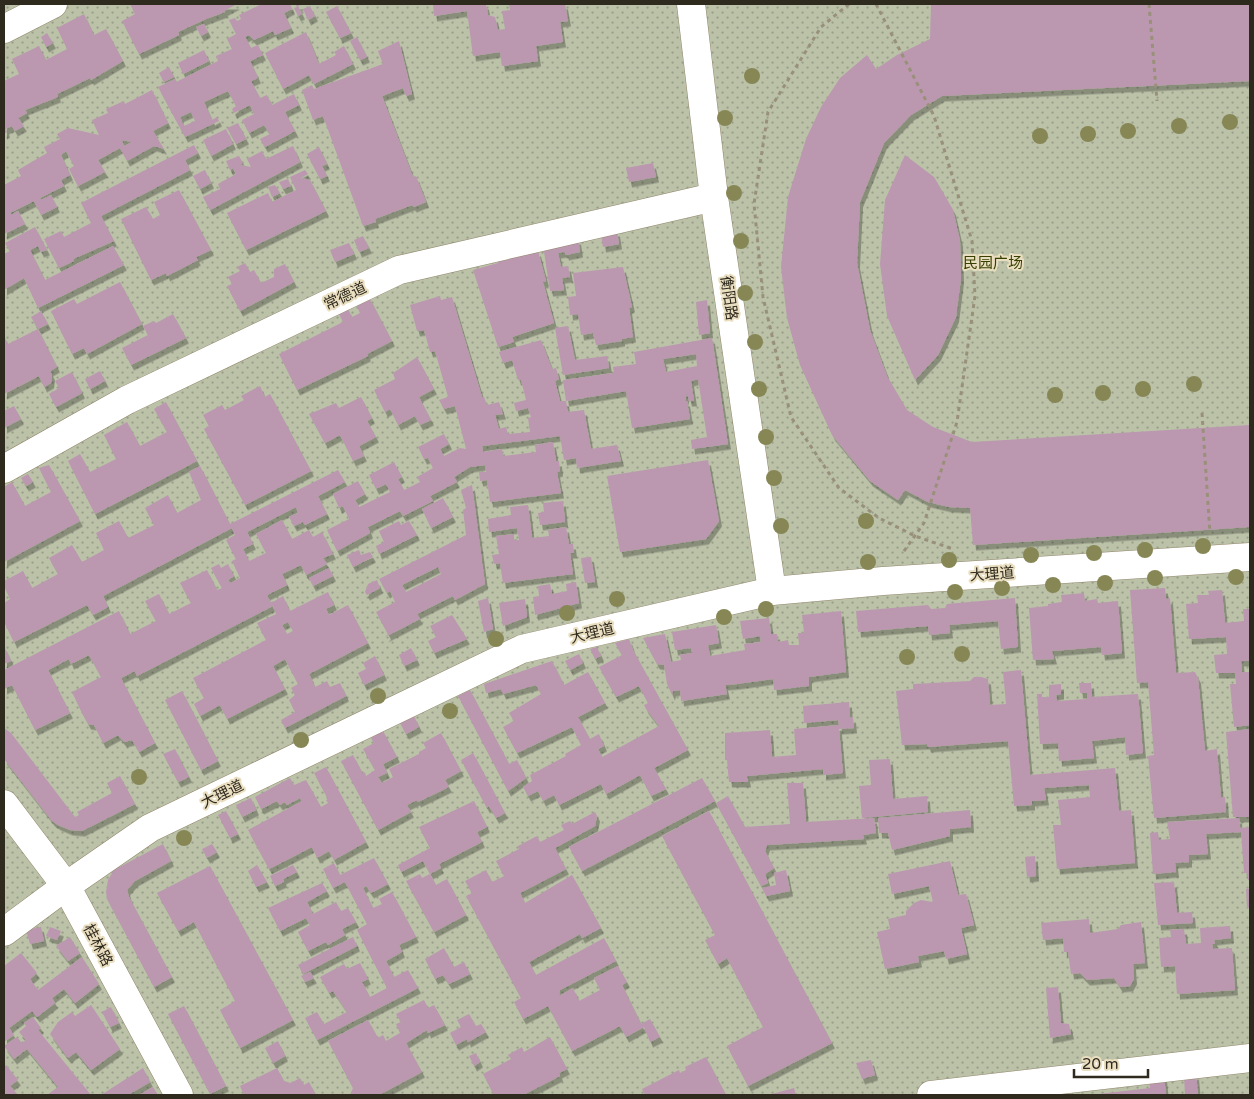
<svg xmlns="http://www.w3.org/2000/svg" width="1254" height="1099" font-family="'Varela Round','Noto Sans SC',sans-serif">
<defs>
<pattern id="park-dots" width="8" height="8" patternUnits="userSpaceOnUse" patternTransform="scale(1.25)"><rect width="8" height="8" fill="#bbc2a8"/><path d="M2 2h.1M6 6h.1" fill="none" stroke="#989e88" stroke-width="1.8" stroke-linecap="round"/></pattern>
<filter id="shadow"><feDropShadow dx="3" dy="5.5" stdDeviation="0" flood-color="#0004"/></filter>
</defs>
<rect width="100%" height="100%" fill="#eadec0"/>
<!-- park -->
<rect fill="url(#park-dots)" x="4" y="4" width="1246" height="1091"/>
<!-- building -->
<g fill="#bb98b0" fill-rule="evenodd" filter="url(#shadow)">
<path d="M 130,4 L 237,4 L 224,11 L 225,12 L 206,19 L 178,32 L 179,35 L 139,54 L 122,21 L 135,14 Z"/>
<path d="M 262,4 L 290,4 L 292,9 L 284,13 L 291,28 L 275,35 L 273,31 L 254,40 L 249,35 L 245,37 L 251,48 L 258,45 L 263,55 L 250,61 L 258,78 L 251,81 L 260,98 L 267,95 L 272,105 L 294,94 L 299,105 L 285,112 L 295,131 L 265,147 L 260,139 L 270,134 L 264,125 L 249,133 L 242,120 L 254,114 L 250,105 L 234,113 L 232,109 L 236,106 L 228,91 L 204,102 L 212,120 L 217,117 L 219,121 L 185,137 L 158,87 L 175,79 L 176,82 L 218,61 L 216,56 L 232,49 L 227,39 L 236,34 L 229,20 L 235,18 L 237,21 L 241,19 L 239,15 ZM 191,112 L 195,121 L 184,126 L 180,117 Z"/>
<path d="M 295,4 L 303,4 L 298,6 L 302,14 L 298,16 L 294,8 L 297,7 Z"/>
<path d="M 433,4 L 486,4 L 488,15 L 495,17 L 498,30 L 505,29 L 502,11 L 510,10 L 509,4 L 565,4 L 568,21 L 560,22 L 563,42 L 536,46 L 538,61 L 502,66 L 500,52 L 473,56 L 467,11 L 434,16 Z"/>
<path d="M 931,4 L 1250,4 L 1250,81 L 942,96 L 911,115 L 884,143 L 860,202 L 857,263 L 870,330 L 887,376 L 907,410 L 933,427 L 972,442 L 1250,425 L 1250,527 L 973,545 L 970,508 L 949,507 L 928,502 L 905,490 L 898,500 L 870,481 L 832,435 L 800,365 L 787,318 L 781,267 L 788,197 L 806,139 L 821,107 L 840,78 L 867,55 L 876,69 L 897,55 L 930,39 Z"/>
<path d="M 310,6 L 315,16 L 308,20 L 303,9 Z"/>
<path d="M 337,6 L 351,33 L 340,38 L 326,12 Z"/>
<path d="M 84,14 L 94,35 L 106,29 L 123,61 L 91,80 L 90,78 L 57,94 L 58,97 L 25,110 L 27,113 L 18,118 L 24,126 L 15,131 L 12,126 L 6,129 L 7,132 L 4,134 L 4,81 L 19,74 L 12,59 L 39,46 L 46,60 L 67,49 L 57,28 Z"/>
<path d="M 204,24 L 208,32 L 201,36 L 196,27 Z"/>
<path d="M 306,32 L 319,64 L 336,55 L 334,52 L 344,46 L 353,64 L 314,84 L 309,75 L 283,89 L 265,53 Z"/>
<path d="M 47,33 L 53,43 L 46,47 L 41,37 Z"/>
<path d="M 357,37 L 367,57 L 360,60 L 350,41 Z"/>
<path d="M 399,41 L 412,94 L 406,96 L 403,88 L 382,96 L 413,177 L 416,176 L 426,202 L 414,207 L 412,205 L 375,219 L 376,222 L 363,226 L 323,116 L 313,120 L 302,90 L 312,85 L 314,89 L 383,64 L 378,51 Z"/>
<path d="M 204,50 L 209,61 L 183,74 L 178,63 Z"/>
<path d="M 169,67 L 174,77 L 164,82 L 159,73 Z"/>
<path d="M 152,90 L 168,123 L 153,131 L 164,149 L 154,146 L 127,161 L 120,148 L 98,160 L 105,172 L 78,186 L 69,169 L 74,166 L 66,151 L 61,155 L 70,175 L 61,180 L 64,186 L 40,198 L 41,200 L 51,195 L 57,207 L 41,215 L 34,201 L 10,213 L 11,215 L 18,211 L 25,224 L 4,234 L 4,185 L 21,176 L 18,170 L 47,153 L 44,147 L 60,139 L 57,134 L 68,128 L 99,135 L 92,120 L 108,113 L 106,109 L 124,101 L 125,104 ZM 122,140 L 132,142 L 124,146 Z"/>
<path d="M 238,123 L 246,139 L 236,144 L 227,128 Z"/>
<path d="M 226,129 L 233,144 L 211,156 L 203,140 Z"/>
<path d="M 194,145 L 198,153 L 185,160 L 190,170 L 101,216 L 114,241 L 73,259 L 74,261 L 59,268 L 44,239 L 61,231 L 64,237 L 91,223 L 81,203 Z"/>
<path d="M 293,146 L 300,162 L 210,210 L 203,197 L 220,189 L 218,184 L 236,174 L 233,168 L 230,170 L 226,161 L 239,156 L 243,163 L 240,165 L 251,167 L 247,159 L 262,151 L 266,159 Z"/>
<path d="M 319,147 L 327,164 L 322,166 L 327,176 L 320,179 L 307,154 Z"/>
<path d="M 905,155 L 934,177 L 953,210 L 960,241 L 961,278 L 956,317 L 938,355 L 915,380 L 887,316 L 880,264 L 885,200 Z"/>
<path d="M 653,163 L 656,177 L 629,182 L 626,168 Z"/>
<path d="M 205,170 L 211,183 L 200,189 L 193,176 Z"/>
<path d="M 305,170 L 308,174 L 301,178 L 310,180 L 326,211 L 246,250 L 227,213 L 268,193 L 272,202 L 296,190 L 290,177 Z"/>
<path d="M 288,179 L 291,186 L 283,189 L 279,182 Z"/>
<path d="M 275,185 L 280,193 L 272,197 L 268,187 Z"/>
<path d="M 179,190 L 211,250 L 196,257 L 198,260 L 167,276 L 166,273 L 151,280 L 121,219 L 146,207 L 153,219 L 160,215 L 154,202 Z"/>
<path d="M 35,227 L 47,250 L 41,252 L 38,246 L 30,250 L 45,280 L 113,246 L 124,265 L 38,308 L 24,278 L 4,290 L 4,254 L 10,251 L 5,243 Z"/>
<path d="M 617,231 L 619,244 L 603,247 L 601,234 Z"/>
<path d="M 363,236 L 369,248 L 359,252 L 354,240 Z"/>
<path d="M 578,239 L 580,252 L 566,255 L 565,252 L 558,253 L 561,267 L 568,266 L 570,277 L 562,278 L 564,290 L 550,291 L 543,245 Z"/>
<path d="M 349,243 L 354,254 L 335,262 L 330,250 Z"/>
<path d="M 538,251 L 546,281 L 543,282 L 554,323 L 512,337 L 514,342 L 498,347 L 473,270 L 498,263 L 497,259 L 512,254 L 513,258 Z"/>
<path d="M 245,263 L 250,272 L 254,270 L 261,283 L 274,277 L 274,269 L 285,264 L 294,282 L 240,311 L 227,286 L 232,284 L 228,277 L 240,271 L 237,267 Z"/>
<path d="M 623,267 L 632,307 L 629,308 L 633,337 L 622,339 L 622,341 L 596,345 L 593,333 L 581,335 L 578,314 L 570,315 L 568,297 L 576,296 L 573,273 Z"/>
<path d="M 120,282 L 142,324 L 87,354 L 84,348 L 72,354 L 51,311 L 74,299 L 77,304 Z"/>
<path d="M 440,296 L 441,300 L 452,297 L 482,397 L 484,397 L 487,405 L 499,402 L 503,414 L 495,415 L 499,429 L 506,427 L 508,434 L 530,432 L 528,418 L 531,417 L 528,408 L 516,411 L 514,403 L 526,400 L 521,380 L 518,380 L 512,360 L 503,363 L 499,352 L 541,340 L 552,369 L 556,368 L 559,379 L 555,381 L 560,401 L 566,401 L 568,412 L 584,410 L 591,449 L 617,445 L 621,461 L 577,468 L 576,458 L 564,460 L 560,436 L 482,446 L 483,452 L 502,449 L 503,456 L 536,452 L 535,445 L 553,442 L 556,461 L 559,461 L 560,471 L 557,472 L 561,493 L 490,502 L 487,480 L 480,481 L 479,472 L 486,472 L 485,465 L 470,467 L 454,477 L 457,482 L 430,496 L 433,501 L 403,516 L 400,511 L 368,527 L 370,533 L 337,551 L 327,530 L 349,519 L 343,506 L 339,508 L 333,494 L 358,481 L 365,494 L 355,500 L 359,507 L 390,492 L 386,484 L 376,489 L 369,475 L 394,462 L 402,477 L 398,479 L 404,490 L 420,482 L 417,477 L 433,468 L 428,458 L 424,459 L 418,447 L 444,434 L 449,444 L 440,449 L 444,456 L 460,448 L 466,449 L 455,406 L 444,409 L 439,400 L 448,397 L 435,351 L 430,352 L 424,330 L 417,331 L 410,305 Z"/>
<path d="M 370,299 L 392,341 L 367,354 L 368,356 L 297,390 L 279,354 L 343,322 L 339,314 L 348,309 L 352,317 L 360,313 L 356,305 Z"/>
<path d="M 707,300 L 710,333 L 699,335 L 696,302 Z"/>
<path d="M 41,311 L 48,324 L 38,329 L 31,317 Z"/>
<path d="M 173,314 L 186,338 L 131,365 L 122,348 L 148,335 L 143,326 L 154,321 L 156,323 Z"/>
<path d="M 568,326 L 575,360 L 607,356 L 609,368 L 563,375 L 555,328 Z"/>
<path d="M 38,329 L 57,367 L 50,371 L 52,375 L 51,383 L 44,387 L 39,376 L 4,394 L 4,336 L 8,344 Z"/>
<path d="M 712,338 L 728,444 L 692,449 L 691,440 L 707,437 L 698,379 L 691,381 L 694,401 L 689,401 L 687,393 L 685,401 L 687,401 L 690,419 L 632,428 L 626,391 L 566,401 L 563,380 L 614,373 L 613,367 L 636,364 L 634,352 ZM 696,354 L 697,366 L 666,372 L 663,359 Z"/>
<path d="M 417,357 L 434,389 L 419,397 L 431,420 L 420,425 L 415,416 L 398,425 L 390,409 L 385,412 L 374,390 L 395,379 L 393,373 Z"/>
<path d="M 100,371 L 105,381 L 90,389 L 85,379 Z"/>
<path d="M 72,372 L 82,393 L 56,407 L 49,394 L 59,388 L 55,381 Z"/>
<path d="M 260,386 L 265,397 L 270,394 L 311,471 L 245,505 L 204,429 L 209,426 L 203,415 L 222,405 L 225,410 L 244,400 L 241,396 Z"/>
<path d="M 361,397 L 372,418 L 367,421 L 376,437 L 359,446 L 364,456 L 353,461 L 340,435 L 325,443 L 309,414 L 336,403 L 339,408 Z"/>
<path d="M 166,402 L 197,461 L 95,514 L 68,461 L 80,454 L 90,472 L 116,459 L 104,435 L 127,422 L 140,446 L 167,432 L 154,409 Z"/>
<path d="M 14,406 L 21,419 L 4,428 L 4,411 Z"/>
<path d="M 708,460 L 719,521 L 706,539 L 620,552 L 607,476 Z"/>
<path d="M 49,465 L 80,521 L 4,562 L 4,487 L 12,482 L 25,506 L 51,492 L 39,468 Z"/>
<path d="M 200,466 L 230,524 L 338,470 L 345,482 L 318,496 L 327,514 L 305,525 L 303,522 L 294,526 L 289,517 L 298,513 L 296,507 L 247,532 L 253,544 L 243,549 L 249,561 L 266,553 L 256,534 L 282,520 L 292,539 L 309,530 L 313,537 L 322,532 L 333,554 L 323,558 L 327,564 L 306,575 L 301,565 L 282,574 L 287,585 L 267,595 L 271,603 L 283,596 L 290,611 L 328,592 L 334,605 L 326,609 L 329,615 L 348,605 L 368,643 L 309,674 L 315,687 L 327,681 L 330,687 L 340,683 L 346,696 L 285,728 L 281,720 L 295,712 L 289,700 L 295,695 L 291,688 L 298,684 L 285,659 L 273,666 L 285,689 L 227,719 L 220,705 L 200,716 L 194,704 L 204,698 L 193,678 L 266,640 L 257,623 L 276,614 L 273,606 L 137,676 L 135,671 L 121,678 L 155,743 L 139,752 L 132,740 L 124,742 L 118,735 L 103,743 L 94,725 L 88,724 L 81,711 L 72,692 L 101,677 L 89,655 L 71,664 L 69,659 L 48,670 L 70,713 L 35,730 L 12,685 L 4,689 L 4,670 L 119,611 L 130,634 L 156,621 L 145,601 L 159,594 L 169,614 L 191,603 L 180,583 L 207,570 L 217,590 L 222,588 L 211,568 L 219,564 L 221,568 L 228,564 L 234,576 L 228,580 L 230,583 L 240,578 L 232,561 L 236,559 L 226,540 L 235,535 L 232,528 L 103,596 L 108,607 L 93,615 L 87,605 L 14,642 L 4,622 L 4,603 L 10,599 L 4,586 L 4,581 L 23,571 L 32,588 L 58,574 L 49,558 L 72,545 L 82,562 L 104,550 L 96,533 L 119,521 L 128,538 L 154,525 L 145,508 L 168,495 L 177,513 L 201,500 L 189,472 ZM 288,622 L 293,631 L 287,634 L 282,625 Z"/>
<path d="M 28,474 L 33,482 L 26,486 L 21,478 Z"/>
<path d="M 472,485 L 485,584 L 455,600 L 453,596 L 417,614 L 420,619 L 385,637 L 388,634 L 376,612 L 395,602 L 390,591 L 387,593 L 379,579 L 466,535 L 463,510 L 466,508 L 461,490 ZM 438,567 L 441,574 L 406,592 L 402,585 Z"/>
<path d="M 443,498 L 453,517 L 431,528 L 422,509 Z"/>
<path d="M 563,501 L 565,522 L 540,525 L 538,513 L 544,512 L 543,503 Z"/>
<path d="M 528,505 L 532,538 L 549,536 L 548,530 L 566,527 L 569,544 L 573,544 L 574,553 L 570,553 L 573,574 L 503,583 L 500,563 L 494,564 L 492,555 L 499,554 L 496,536 L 514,534 L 514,540 L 519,540 L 517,528 L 489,532 L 488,519 L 511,515 L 510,507 Z"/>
<path d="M 399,521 L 401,525 L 409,521 L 417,535 L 379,554 L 376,546 L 384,542 L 379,531 Z"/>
<path d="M 359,550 L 361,555 L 370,552 L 373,557 L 353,567 L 347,555 Z"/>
<path d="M 591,557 L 595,582 L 585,583 L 581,558 Z"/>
<path d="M 329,568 L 333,576 L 313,586 L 309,578 Z"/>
<path d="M 377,580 L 380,588 L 367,595 L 365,592 L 368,584 Z"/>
<path d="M 576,582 L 579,603 L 535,615 L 533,597 L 539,596 L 538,586 L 550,584 L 552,594 L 567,591 L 566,584 Z"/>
<path d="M 1165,588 L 1166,599 L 1170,598 L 1176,673 L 1195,672 L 1198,678 L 1205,751 L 1217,749 L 1221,798 L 1225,797 L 1226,812 L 1154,818 L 1148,756 L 1154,755 L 1148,682 L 1137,683 L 1130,590 Z"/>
<path d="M 1222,590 L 1225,623 L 1244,621 L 1243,609 L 1250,609 L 1250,661 L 1241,661 L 1242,672 L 1250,672 L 1250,725 L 1234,727 L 1230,684 L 1236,684 L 1235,673 L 1216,673 L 1214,655 L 1227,654 L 1226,637 L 1189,639 L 1186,604 L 1198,603 L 1197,595 L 1209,595 L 1208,591 Z"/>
<path d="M 1084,593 L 1085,601 L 1097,599 L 1098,603 L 1118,601 L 1122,653 L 1102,655 L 1101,647 L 1052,651 L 1054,659 L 1033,660 L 1029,608 L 1048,606 L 1048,604 L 1062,602 L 1061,595 Z"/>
<path d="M 488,598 L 493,629 L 484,632 L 478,601 Z"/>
<path d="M 1015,598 L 1018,647 L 1001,649 L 998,621 L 949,625 L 950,633 L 929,635 L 928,626 L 858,632 L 856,611 L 928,605 L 931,609 L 945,608 L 947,604 Z"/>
<path d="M 525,599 L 527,617 L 503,626 L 499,603 Z"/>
<path d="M 841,611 L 846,672 L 809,677 L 809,686 L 774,690 L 773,679 L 737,684 L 725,685 L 727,694 L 681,701 L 680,690 L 673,691 L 672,695 L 667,684 L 664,665 L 657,664 L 643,638 L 665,634 L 671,662 L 681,660 L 680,655 L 692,653 L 691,648 L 675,650 L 672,632 L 716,625 L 719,643 L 708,645 L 710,656 L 745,650 L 744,644 L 761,642 L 760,636 L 743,639 L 740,621 L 769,618 L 771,634 L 777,634 L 778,642 L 788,640 L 789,645 L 799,645 L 798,633 L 804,633 L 802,615 Z"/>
<path d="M 452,615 L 467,639 L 434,653 L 428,641 L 436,637 L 430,626 Z"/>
<path d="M 629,639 L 633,650 L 688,750 L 654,768 L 666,789 L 651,796 L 640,775 L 606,794 L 601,784 L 559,805 L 554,795 L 543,801 L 538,791 L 528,796 L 523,787 L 532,781 L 530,775 L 566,756 L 565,754 L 581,745 L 572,727 L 517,753 L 503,727 L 514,721 L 509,713 L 541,694 L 536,685 L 503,694 L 501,689 L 486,693 L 484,684 L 552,661 L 564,685 L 588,672 L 605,703 L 578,717 L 590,739 L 599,734 L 604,746 L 598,749 L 602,757 L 659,726 L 646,709 L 644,705 L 648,703 L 639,686 L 616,697 L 599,667 L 622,655 L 615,643 Z"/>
<path d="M 4,646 L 11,661 L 4,664 Z"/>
<path d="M 597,647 L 601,656 L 595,659 L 590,649 Z"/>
<path d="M 411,648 L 417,660 L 404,666 L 399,655 Z"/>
<path d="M 579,654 L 583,663 L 570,670 L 565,661 Z"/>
<path d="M 375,656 L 384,675 L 364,685 L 358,673 L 366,669 L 363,663 Z"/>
<path d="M 1021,670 L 1030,775 L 1115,768 L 1119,811 L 1131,810 L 1135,863 L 1057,869 L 1053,825 L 1061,825 L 1058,800 L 1090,797 L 1089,785 L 1044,788 L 1046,800 L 1032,801 L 1032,805 L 1014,806 L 1008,741 L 928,747 L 927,744 L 902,745 L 896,691 L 913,689 L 913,684 L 970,681 L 974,677 L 981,677 L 988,679 L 990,705 L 1006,704 L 1003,672 Z"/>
<path d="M 1079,683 L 1091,683 L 1092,697 L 1138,694 L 1143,753 L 1126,755 L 1125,737 L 1092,741 L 1094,758 L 1059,761 L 1058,743 L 1040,744 L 1037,694 L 1042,694 L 1042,697 L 1049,697 L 1049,685 L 1061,684 L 1061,694 L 1056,695 L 1057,701 L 1087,699 L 1087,693 L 1080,693 Z"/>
<path d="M 470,690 L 509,764 L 517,760 L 526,778 L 508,791 L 458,696 Z"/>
<path d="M 182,691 L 218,761 L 201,770 L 165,700 Z"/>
<path d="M 849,702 L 850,718 L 853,717 L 854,728 L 839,729 L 843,773 L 823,775 L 823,769 L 747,776 L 748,782 L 729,782 L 727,760 L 725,760 L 725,733 L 770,730 L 772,757 L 796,755 L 794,729 L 839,725 L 838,720 L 804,723 L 803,706 Z"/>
<path d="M 414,716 L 419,727 L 406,734 L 400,723 Z"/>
<path d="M 4,728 L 11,733 L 75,817 L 79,815 L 77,812 L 112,793 L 107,783 L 120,776 L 135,804 L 82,831 L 70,830 L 58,825 L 52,821 L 4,759 Z"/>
<path d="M 1250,729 L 1250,817 L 1233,817 L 1226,732 Z"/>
<path d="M 383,731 L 397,757 L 383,764 L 387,773 L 378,777 L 382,783 L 393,777 L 389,769 L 419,754 L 419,752 L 426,748 L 423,743 L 441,733 L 461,771 L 445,780 L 449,787 L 418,802 L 417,800 L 407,805 L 411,812 L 378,830 L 341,761 L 353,755 L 363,774 L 365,772 L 366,776 L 375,770 L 363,749 L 374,743 L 371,738 Z"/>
<path d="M 175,749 L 189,777 L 178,782 L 163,754 Z"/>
<path d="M 473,753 L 505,813 L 496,818 L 489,806 L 487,808 L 461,760 Z"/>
<path d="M 890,759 L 893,799 L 927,796 L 928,812 L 862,818 L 859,786 L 871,785 L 869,760 Z"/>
<path d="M 326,767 L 366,842 L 334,860 L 329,851 L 317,858 L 312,847 L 269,869 L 248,830 L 302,801 L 300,798 L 287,805 L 285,802 L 280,805 L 277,801 L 261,809 L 255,797 L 290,778 L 294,785 L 306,780 L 321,807 L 328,803 L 326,800 L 328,799 L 314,773 Z"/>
<path d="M 702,778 L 715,801 L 582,871 L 569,847 Z"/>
<path d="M 787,783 L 803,783 L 806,822 L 874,818 L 876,833 L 863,835 L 864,839 L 767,845 L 765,851 L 774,868 L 765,874 L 768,883 L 761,886 L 716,803 L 728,796 L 745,827 L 790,824 Z"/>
<path d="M 251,798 L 256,810 L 242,817 L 236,805 Z"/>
<path d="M 474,801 L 487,827 L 477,832 L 482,842 L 439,864 L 441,868 L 430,874 L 423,861 L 401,872 L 398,865 L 430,848 L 419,827 Z"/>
<path d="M 970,810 L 971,827 L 950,829 L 950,836 L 892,850 L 888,833 L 879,833 L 878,818 Z"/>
<path d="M 226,811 L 238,834 L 230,838 L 218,815 Z"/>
<path d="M 709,811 L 832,1043 L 748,1086 L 727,1046 L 763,1027 L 727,958 L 718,964 L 705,940 L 715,935 L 662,836 Z"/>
<path d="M 595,812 L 597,816 L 595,826 L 555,848 L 566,869 L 520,893 L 525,903 L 572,875 L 601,928 L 582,938 L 580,934 L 529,962 L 536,975 L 604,938 L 616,961 L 560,990 L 559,996 L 573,988 L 579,1001 L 600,990 L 594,978 L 618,966 L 627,982 L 622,985 L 641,1024 L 650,1019 L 660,1037 L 650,1042 L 644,1027 L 626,1037 L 620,1026 L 572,1051 L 548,1006 L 523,1019 L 514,1002 L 521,998 L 466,896 L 472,893 L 465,881 L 486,870 L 492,882 L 504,876 L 496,861 L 519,849 L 518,846 L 537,836 L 540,842 L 564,830 L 561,825 L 570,821 L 572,824 Z"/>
<path d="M 1239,818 L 1240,828 L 1250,827 L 1250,880 L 1248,880 L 1247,873 L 1244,873 L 1241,832 L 1206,834 L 1208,854 L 1189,855 L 1189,862 L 1175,863 L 1176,872 L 1153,874 L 1150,833 L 1158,832 L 1159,840 L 1170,839 L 1167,822 Z"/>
<path d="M 163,844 L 171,861 L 135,881 L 127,890 L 129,897 L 172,977 L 154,987 L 107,899 L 106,892 L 108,880 L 114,870 Z"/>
<path d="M 212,844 L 217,852 L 207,858 L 202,849 Z"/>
<path d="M 1035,856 L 1036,876 L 1027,877 L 1025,857 Z"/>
<path d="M 374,858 L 388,884 L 371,893 L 366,886 L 363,888 L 373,908 L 382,904 L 379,899 L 392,892 L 416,937 L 399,945 L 402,952 L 386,961 L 394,977 L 408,970 L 418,988 L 317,1040 L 305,1018 L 317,1012 L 324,1024 L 347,1012 L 333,991 L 329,993 L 320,977 L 344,964 L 347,969 L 360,963 L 368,979 L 362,982 L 370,997 L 387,988 L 357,930 L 367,924 L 345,882 L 333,888 L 323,869 L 334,863 L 340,875 Z"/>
<path d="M 950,861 L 958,895 L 966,894 L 974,925 L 961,928 L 967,954 L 946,959 L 944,951 L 918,956 L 919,962 L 885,969 L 877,932 L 890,929 L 888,919 L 906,915 L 906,911 L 914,903 L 921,900 L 933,902 L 929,886 L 892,894 L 888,874 Z"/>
<path d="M 257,865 L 267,882 L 256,887 L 248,871 Z"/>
<path d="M 293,865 L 297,872 L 283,879 L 284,882 L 275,886 L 270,876 Z"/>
<path d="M 210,866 L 293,1020 L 240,1048 L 220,1010 L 235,1001 L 194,922 L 178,931 L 157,893 Z"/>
<path d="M 786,870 L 790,891 L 766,896 L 762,888 L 776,885 L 774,873 Z"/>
<path d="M 420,874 L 422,878 L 430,874 L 436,885 L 447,879 L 466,915 L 434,932 L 406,881 Z"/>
<path d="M 1174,882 L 1177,913 L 1192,912 L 1193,923 L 1158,925 L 1154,883 Z"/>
<path d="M 322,883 L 327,891 L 307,902 L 313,914 L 336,902 L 341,911 L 348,908 L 356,922 L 342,929 L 345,935 L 328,945 L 326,942 L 308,951 L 298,932 L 310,925 L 306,918 L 280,931 L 268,908 Z"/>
<path d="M 1246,889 L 1250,889 L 1250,908 L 1247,908 Z"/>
<path d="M 1089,919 L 1090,933 L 1118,929 L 1121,925 L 1141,922 L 1145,963 L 1133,964 L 1134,979 L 1130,986 L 1120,987 L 1114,978 L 1087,980 L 1080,973 L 1071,974 L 1068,952 L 1064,952 L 1063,938 L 1043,940 L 1041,923 Z"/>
<path d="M 1230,926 L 1231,938 L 1214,940 L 1215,944 L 1212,944 L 1213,949 L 1232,948 L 1235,990 L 1177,994 L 1175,966 L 1161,967 L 1159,938 L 1171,937 L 1170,930 L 1184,929 L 1186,944 L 1201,943 L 1200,928 Z"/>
<path d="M 41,927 L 44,941 L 30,944 L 26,930 Z"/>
<path d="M 50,927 L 61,931 L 57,940 L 46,936 Z"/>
<path d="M 70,937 L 80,953 L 68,961 L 56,946 Z"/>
<path d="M 353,937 L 357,946 L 303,974 L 298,965 Z"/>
<path d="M 444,948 L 454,967 L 464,962 L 470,974 L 449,984 L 443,975 L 435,979 L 425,959 Z"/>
<path d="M 21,953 L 37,973 L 30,979 L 38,990 L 82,957 L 99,984 L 75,1003 L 64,989 L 52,998 L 55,1003 L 37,1017 L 32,1011 L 9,1028 L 14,1035 L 4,1042 L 4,966 Z"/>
<path d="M 310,972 L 314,978 L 305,982 L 301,976 Z"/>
<path d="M 1058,987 L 1061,1023 L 1069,1024 L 1071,1034 L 1050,1038 L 1046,988 Z"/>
<path d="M 424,1000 L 428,1008 L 434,1005 L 445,1025 L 428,1033 L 427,1030 L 406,1043 L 422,1072 L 379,1095 L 350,1095 L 353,1088 L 328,1041 L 368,1020 L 378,1038 L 383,1035 L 386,1041 L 400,1033 L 396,1024 L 401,1022 L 396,1014 Z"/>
<path d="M 91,1005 L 120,1049 L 91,1070 L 76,1052 L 68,1058 L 50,1034 L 58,1022 L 72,1012 L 75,1016 Z"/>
<path d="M 184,1006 L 226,1086 L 210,1094 L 168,1014 Z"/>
<path d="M 111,1007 L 119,1023 L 110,1027 L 102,1012 Z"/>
<path d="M 469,1014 L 476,1026 L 481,1024 L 486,1032 L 468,1042 L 467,1039 L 456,1045 L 450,1033 L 461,1027 L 457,1020 Z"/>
<path d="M 33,1017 L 41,1028 L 38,1030 L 91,1095 L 47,1095 L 58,1087 L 27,1049 L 14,1059 L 4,1046 L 17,1037 L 22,1043 L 26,1040 L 19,1032 L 26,1026 L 24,1023 Z"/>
<path d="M 550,1037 L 567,1069 L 559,1073 L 560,1076 L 523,1095 L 494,1095 L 483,1074 L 511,1059 L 508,1055 L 522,1047 L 524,1052 Z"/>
<path d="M 278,1041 L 285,1056 L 273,1063 L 265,1048 Z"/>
<path d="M 476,1053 L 480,1062 L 474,1066 L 469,1056 Z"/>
<path d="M 706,1057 L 726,1095 L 645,1095 L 642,1089 L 679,1070 L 680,1073 L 686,1070 L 685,1067 Z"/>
<path d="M 871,1060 L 875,1075 L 862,1079 L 856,1063 Z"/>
<path d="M 6,1065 L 18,1080 L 10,1086 L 18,1095 L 4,1095 L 4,1067 Z"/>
<path d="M 143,1068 L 150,1082 L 128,1095 L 101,1095 Z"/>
<path d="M 277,1068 L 284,1081 L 291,1083 L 300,1078 L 304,1085 L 309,1082 L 316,1095 L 244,1095 L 240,1086 Z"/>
<path d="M 1196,1074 L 1198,1095 L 1185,1095 L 1184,1076 Z"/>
<path d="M 1164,1076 L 1166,1095 L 1090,1095 L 1150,1088 L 1149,1078 Z"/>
<path d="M 153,1087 L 158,1095 L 139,1095 Z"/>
<path d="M 794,1088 L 796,1095 L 768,1095 Z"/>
</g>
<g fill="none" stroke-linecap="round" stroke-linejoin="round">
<!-- tertiary casing -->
<g stroke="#93876c" stroke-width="29">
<g id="tertiary">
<path d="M 691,4 L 714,197 L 772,591"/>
<path d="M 4,29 L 53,4"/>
<path d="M 4,469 L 127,400 L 399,270 L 714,197"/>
<path d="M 4,804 L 66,886 L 179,1095"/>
<path d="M 4,932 L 66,886 L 150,828 L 522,649 L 772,591 L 883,581 L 1250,557"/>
<path d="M 931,1095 L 1250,1058"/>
</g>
</g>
<!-- path -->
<g stroke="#99907a" stroke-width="3" stroke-dasharray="4 4" stroke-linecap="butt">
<path d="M 849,4 L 821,27 L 768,112 L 754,204 L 763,297 L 791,417 L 839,488 L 879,518 L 915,536 L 953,549"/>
<path d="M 876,4 L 934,116 L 972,241 L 975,296 L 957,422 L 924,523 L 902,554"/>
<path d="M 1149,4 L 1157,101"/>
<path d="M 973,266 L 995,265"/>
<path d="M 1202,413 L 1210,534"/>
</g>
<!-- tertiary -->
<use href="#tertiary" stroke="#fff" stroke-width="28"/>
</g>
<!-- trees -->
<g fill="#878756">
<circle cx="752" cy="76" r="8"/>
<circle cx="725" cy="118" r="8"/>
<circle cx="1230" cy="122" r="8"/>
<circle cx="1179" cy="126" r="8"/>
<circle cx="1128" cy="131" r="8"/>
<circle cx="1088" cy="134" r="8"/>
<circle cx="1040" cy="136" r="8"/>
<circle cx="734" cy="193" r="8"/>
<circle cx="741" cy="241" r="8"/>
<circle cx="745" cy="293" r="8"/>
<circle cx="755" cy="342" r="8"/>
<circle cx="1194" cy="384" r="8"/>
<circle cx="759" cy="389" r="8"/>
<circle cx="1143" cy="389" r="8"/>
<circle cx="1103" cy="393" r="8"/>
<circle cx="1055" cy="395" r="8"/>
<circle cx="766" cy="437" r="8"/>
<circle cx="774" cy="478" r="8"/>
<circle cx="866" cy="521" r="8"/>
<circle cx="781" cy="526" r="8"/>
<circle cx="1203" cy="546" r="8"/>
<circle cx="1145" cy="550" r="8"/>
<circle cx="1094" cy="553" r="8"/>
<circle cx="1031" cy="555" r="8"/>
<circle cx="949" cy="560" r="8"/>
<circle cx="868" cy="562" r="8"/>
<circle cx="1236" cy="577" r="8"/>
<circle cx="1155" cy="578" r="8"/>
<circle cx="1105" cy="583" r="8"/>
<circle cx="1053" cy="585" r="8"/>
<circle cx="1002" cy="588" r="8"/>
<circle cx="955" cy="592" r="8"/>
<circle cx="617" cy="599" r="8"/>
<circle cx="766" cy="609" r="8"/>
<circle cx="567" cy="613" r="8"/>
<circle cx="724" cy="617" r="8"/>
<circle cx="496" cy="639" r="8"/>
<circle cx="962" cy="654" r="8"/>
<circle cx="907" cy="657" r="8"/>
<circle cx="378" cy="696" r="8"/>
<circle cx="450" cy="711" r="8"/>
<circle cx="301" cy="740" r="8"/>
<circle cx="139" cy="777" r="8"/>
<circle cx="184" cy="838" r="8"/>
</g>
<g text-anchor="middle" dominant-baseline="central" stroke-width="4" stroke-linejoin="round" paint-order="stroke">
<!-- park labels -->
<g font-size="15" fill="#364000" stroke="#eadec0">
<text x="993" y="263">民园广场</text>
</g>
<!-- street labels -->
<g font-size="15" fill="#2f2a1e" stroke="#eadec0">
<text transform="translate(345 296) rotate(-25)">常德道</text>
<text transform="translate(729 298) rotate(82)">衡阳路</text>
<text transform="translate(992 574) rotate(-4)">大理道</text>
<text transform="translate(592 633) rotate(-13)">大理道</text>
<text transform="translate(222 794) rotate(-26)">大理道</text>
<text transform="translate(98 945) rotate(62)">桂林路</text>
</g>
</g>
<!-- border -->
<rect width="1254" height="1099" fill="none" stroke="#2f2a1e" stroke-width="10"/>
<!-- scale -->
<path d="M1074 1069v8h74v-8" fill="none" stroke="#2f2a1e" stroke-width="2.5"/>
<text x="1082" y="1069" font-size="15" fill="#2f2a1e" stroke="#eadec0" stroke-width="4" paint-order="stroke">20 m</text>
</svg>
